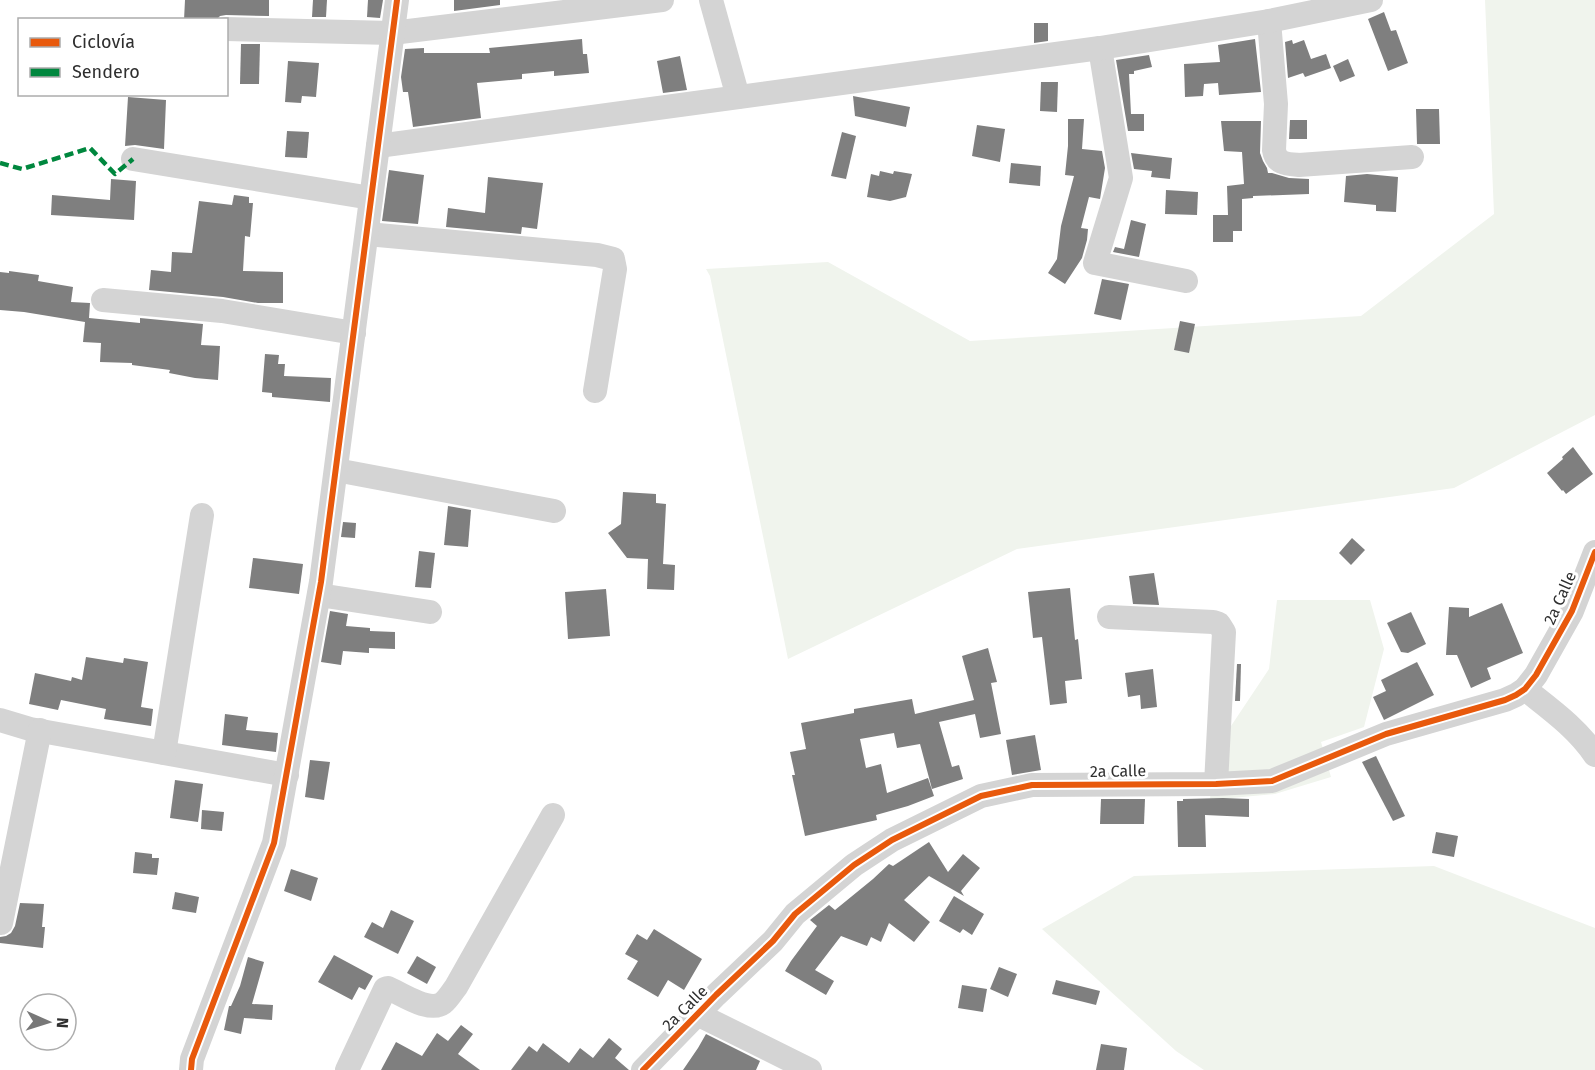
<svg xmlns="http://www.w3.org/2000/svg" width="1595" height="1070" font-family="'Fira Sans',sans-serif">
<rect width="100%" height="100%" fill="#fff"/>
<!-- green -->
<g fill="#f0f4ed">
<path d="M 1485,0 L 1595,0 L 1595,415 L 1454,488 L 1017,549 L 788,659 L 710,276 L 706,269 L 828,262 L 970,341 L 1361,316 L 1494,214 Z"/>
<path d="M 1277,600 L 1370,600 L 1384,649 L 1364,727 L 1321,742 L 1331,777 L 1275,794 L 1210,800 L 1213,753 L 1269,669 Z"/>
<path d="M 1434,866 L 1595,928 L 1595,1070 L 1204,1070 L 1176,1051 L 1042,929 L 1134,876 Z"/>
</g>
<!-- building -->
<g fill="#7f7f7f">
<path d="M 185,0 L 269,0 L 269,16 L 226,15 L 220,16 L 216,20 L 184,20 Z"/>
<path d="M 313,0 L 327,0 L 326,17 L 312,17 Z"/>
<path d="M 368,0 L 383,0 L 380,18 L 367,17 Z"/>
<path d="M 454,0 L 500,0 L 500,5 L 454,11 Z"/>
<path d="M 1384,12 L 1391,31 L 1396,30 L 1408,63 L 1388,71 L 1368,19 Z"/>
<path d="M 1034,23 L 1048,23 L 1048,41 L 1034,43 Z"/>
<path d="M 582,39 L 583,54 L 587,54 L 589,73 L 554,76 L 554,71 L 522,74 L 522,79 L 477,83 L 481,118 L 413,127 L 408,92 L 403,92 L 401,77 L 405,49 L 424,48 L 424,53 L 490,53 L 489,48 Z"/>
<path d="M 1255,39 L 1261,92 L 1219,95 L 1218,83 L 1204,84 L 1203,96 L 1185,97 L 1184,64 L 1220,62 L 1218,45 Z"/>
<path d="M 1292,40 L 1293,44 L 1304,40 L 1311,59 L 1326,54 L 1331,68 L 1305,77 L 1303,73 L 1288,78 L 1285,42 Z"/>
<path d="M 241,44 L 260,44 L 259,84 L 240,84 Z"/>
<path d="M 1149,55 L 1152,67 L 1134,71 L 1134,74 L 1129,74 L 1131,114 L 1144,114 L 1144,131 L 1128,131 L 1116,60 Z"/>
<path d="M 680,56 L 687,90 L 663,93 L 657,61 Z"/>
<path d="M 1348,59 L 1355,76 L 1340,82 L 1333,66 Z"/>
<path d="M 288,61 L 319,63 L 316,97 L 302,96 L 301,103 L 285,102 Z"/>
<path d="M 1041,82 L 1058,82 L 1057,112 L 1040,111 Z"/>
<path d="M 853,96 L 910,107 L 906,127 L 855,116 Z"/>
<path d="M 128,97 L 166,100 L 164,149 L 135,145 L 125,146 Z"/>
<path d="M 1416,109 L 1439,109 L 1440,144 L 1417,144 Z"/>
<path d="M 1068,119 L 1084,119 L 1082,149 L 1102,151 L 1105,168 L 1100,199 L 1089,197 L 1081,228 L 1088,229 L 1087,240 L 1082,258 L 1065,284 L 1048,273 L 1057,259 L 1061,226 L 1074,176 L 1065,175 L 1068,146 Z"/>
<path d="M 1290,120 L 1307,120 L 1307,139 L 1289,139 Z"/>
<path d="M 1221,121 L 1261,121 L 1260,153 L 1263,161 L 1267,168 L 1268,173 L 1272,173 L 1289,178 L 1309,179 L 1309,194 L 1253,196 L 1253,198 L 1242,199 L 1242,231 L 1233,231 L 1233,242 L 1213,242 L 1213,215 L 1228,215 L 1227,186 L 1244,184 L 1242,152 L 1224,151 Z"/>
<path d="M 977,125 L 1005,129 L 1000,162 L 972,156 Z"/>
<path d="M 287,131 L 309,132 L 307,158 L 285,157 Z"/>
<path d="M 842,132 L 856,136 L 846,179 L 831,176 Z"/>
<path d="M 1131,153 L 1172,158 L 1170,179 L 1151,177 L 1152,171 L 1134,169 Z"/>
<path d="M 1011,163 L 1041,166 L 1040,186 L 1009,183 Z"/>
<path d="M 389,170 L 424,175 L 418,224 L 382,221 Z"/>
<path d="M 880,171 L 893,174 L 894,171 L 912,174 L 906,197 L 890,201 L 867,197 L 871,174 L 879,176 Z"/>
<path d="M 1367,174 L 1398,177 L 1396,212 L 1376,211 L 1376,205 L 1344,202 L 1346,176 Z"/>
<path d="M 488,177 L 543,183 L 537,229 L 522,227 L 521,234 L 446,227 L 448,208 L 485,213 Z"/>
<path d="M 111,179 L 136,181 L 134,220 L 51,215 L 52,195 L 110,200 Z"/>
<path d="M 1166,190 L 1198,192 L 1197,215 L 1165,214 Z"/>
<path d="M 234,195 L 249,197 L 249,203 L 253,203 L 250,237 L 245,236 L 243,271 L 283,272 L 283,303 L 258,303 L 223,297 L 149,290 L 151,270 L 171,272 L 172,252 L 192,253 L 199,201 L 232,205 Z"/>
<path d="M 1131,220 L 1146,224 L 1139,257 L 1113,252 L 1115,247 L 1124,249 Z"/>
<path d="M 9,271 L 39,275 L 38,281 L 73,287 L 71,302 L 90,303 L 89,318 L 140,323 L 140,318 L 203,324 L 201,345 L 220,346 L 218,380 L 195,378 L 169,373 L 170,370 L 132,365 L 132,363 L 100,362 L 101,343 L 83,342 L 85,322 L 24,312 L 0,310 L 0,272 L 9,273 Z"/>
<path d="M 1102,279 L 1129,284 L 1121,320 L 1094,314 Z"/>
<path d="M 1180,321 L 1195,324 L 1189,353 L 1174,350 Z"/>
<path d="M 265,354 L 279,355 L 278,364 L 285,364 L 284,376 L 331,378 L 330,402 L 272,397 L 272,393 L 262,392 Z"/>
<path d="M 1573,447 L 1593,474 L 1566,494 L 1563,490 L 1562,491 L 1547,473 L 1563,459 L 1562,457 Z"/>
<path d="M 623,492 L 656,494 L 656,503 L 666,504 L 663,564 L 675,565 L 674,590 L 647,589 L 648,559 L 627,558 L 608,533 L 621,524 Z"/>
<path d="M 448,506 L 471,510 L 468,547 L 444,545 Z"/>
<path d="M 343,522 L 356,523 L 355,538 L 341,537 Z"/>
<path d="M 1352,538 L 1365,550 L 1351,565 L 1339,553 Z"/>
<path d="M 419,551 L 435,553 L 431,588 L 415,587 Z"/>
<path d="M 253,558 L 303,564 L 299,594 L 249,588 Z"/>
<path d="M 1154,573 L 1159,605 L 1133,604 L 1129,576 Z"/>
<path d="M 1070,588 L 1075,640 L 1078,639 L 1082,679 L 1065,681 L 1067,703 L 1050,705 L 1042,637 L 1033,638 L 1028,592 Z"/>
<path d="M 606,589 L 610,636 L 568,639 L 565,592 Z"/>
<path d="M 1502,603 L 1523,653 L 1487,668 L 1491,679 L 1471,688 L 1457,655 L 1446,655 L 1449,607 L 1469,608 L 1469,617 Z"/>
<path d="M 330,611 L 348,614 L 346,626 L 370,628 L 370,631 L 395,632 L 395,649 L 369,648 L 369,653 L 343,651 L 341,665 L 321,662 Z"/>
<path d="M 1411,612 L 1426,644 L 1408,653 L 1401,652 L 1387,623 Z"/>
<path d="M 988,648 L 997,682 L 991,683 L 1001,734 L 980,738 L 975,714 L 939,722 L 952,767 L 959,765 L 963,779 L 932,789 L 920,744 L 897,748 L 894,733 L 860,739 L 866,768 L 881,764 L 887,793 L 928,778 L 934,796 L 908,806 L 876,815 L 877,820 L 805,836 L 792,775 L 795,775 L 790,752 L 806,749 L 801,723 L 854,713 L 854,709 L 912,699 L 915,714 L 974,700 L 962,656 Z"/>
<path d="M 86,657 L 123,663 L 124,658 L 148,662 L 141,707 L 153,709 L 151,726 L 104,719 L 106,709 L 61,700 L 58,710 L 29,704 L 35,673 L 71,681 L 72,677 L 82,680 Z"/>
<path d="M 1417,662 L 1434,695 L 1384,720 L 1373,697 L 1386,691 L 1381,680 Z"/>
<path d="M 1237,664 L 1241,664 L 1240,701 L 1235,701 Z"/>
<path d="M 1153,669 L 1157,707 L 1141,709 L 1140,695 L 1128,697 L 1125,673 Z"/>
<path d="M 225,714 L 248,717 L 246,730 L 278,733 L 276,752 L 222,745 Z"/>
<path d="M 1035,735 L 1041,770 L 1012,775 L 1006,740 Z"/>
<path d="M 1376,756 L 1405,816 L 1393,821 L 1362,762 Z"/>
<path d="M 310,760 L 330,762 L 324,800 L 305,797 Z"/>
<path d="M 175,780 L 203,784 L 198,822 L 170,818 Z"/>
<path d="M 1223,798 L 1249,799 L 1249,817 L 1205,815 L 1206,847 L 1178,847 L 1177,801 L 1183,801 L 1183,799 Z"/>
<path d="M 1101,799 L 1145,799 L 1144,824 L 1100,824 Z"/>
<path d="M 202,810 L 224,812 L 222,831 L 201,829 Z"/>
<path d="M 1436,832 L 1458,836 L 1454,857 L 1432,853 Z"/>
<path d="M 929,842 L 948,872 L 963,854 L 980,868 L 961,891 L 964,896 L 929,876 L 904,900 L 930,922 L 914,942 L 889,923 L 881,942 L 871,937 L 867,946 L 841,936 L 815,970 L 834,981 L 826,995 L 785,971 L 791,961 L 817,926 L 810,920 L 829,905 L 835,910 L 873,879 L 889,864 L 893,866 Z"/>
<path d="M 135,852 L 152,854 L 152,858 L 159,858 L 157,875 L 133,873 Z"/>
<path d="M 291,869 L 318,878 L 311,901 L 284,891 Z"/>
<path d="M 175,892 L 199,897 L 196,913 L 172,909 Z"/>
<path d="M 954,896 L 984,914 L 972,935 L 963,929 L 960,933 L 939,921 Z"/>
<path d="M 20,903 L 44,904 L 42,927 L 45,927 L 43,948 L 0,943 L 0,937 L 6,936 L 11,933 L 15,926 Z"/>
<path d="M 391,910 L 414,921 L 398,954 L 364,937 L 372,922 L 383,928 Z"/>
<path d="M 654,929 L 702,959 L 684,990 L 668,980 L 658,997 L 627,979 L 638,961 L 625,954 L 637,934 L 647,940 Z"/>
<path d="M 334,955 L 373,976 L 365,990 L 359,987 L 352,1000 L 318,982 Z"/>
<path d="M 417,956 L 436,967 L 427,984 L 407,973 Z"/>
<path d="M 248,957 L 264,962 L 252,1004 L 273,1005 L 272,1020 L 244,1018 L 241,1034 L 224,1030 L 229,1006 L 231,1006 L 240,986 Z"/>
<path d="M 999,967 L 1017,974 L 1008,997 L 990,989 Z"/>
<path d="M 1056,980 L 1100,991 L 1096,1005 L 1052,994 Z"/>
<path d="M 962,985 L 987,989 L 983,1012 L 958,1008 Z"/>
<path d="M 461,1025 L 473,1034 L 458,1054 L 480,1070 L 381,1070 L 396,1042 L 422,1056 L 437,1033 L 448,1041 Z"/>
<path d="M 706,1034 L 760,1061 L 756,1070 L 683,1070 L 698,1048 Z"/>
<path d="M 609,1038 L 622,1049 L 615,1058 L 629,1070 L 511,1070 L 529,1046 L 537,1052 L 543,1043 L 569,1063 L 580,1048 L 593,1058 Z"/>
<path d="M 1101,1044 L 1127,1048 L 1124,1070 L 1096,1070 Z"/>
</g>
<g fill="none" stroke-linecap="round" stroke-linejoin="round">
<!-- minor -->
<g stroke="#d4d4d4" stroke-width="24">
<path d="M 711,0 L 738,97"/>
<path d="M 1269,21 L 1276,104 L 1274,150 C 1276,164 1287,164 1299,165 L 1412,157"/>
<path d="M 226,29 L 392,33 L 662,0"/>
<path d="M 1100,48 L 1121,178 L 1095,263 L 1186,281"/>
<path d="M 378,146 L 1100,48 L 1269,21 L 1371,0"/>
<path d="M 133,159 L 371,198"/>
<path d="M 367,234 L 597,255 L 613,259 L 615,269 L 595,391"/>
<path d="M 103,300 L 222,311 L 354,333"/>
<path d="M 336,470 L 554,511"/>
<path d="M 319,595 L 430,612"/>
<path d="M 1109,617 L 1213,622 L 1219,624 L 1224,632 L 1216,784"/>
<path d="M 1525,689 C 1550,709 1577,728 1595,755"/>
<path d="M 0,720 L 30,729 L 287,775"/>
<path d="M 164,753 L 202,515"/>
<path d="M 1,923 L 40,730"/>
<path d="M 697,1014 L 810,1070"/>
<path d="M 191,1070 L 192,1059 L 274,843 L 321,582 L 397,0"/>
<path d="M 347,1070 L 385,989 L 388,988 C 402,994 429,1013 443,1003 C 448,999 452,992 456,987 L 553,815"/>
<path d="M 643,1070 L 716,995 L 773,941 L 795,914 L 854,865 L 892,840 L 981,796 L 1032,785 L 1216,784 L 1272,781 L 1386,734 L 1505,700 L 1516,695 L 1525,689 L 1536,675 L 1572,611 L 1595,552"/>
</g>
<!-- quiet -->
<path stroke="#00873e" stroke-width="4.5" stroke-dasharray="9 4.5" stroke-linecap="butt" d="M 0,163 L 22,169 L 90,148 L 115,174 L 133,159"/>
<!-- cycleway casing -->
<g stroke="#fff" stroke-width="10">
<g id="cycleway">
<path d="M 191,1070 L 192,1059 L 274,843 L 321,582 L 397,0"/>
<path d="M 643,1070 L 716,995 L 773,941 L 795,914 L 854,865 L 892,840 L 981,796 L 1032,785 L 1216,784 L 1272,781 L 1386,734 L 1505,700 L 1516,695 L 1525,689 L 1536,675 L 1572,611 L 1595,552"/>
</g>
</g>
<!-- cycleway -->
<use href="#cycleway" stroke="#e8590c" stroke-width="6"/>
</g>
<g text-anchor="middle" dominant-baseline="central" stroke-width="6" stroke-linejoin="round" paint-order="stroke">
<!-- street labels -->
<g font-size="16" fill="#2f2f2f" stroke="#fff">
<text transform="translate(1560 598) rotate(-66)">2a Calle</text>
<text transform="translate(1118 771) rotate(-1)">2a Calle</text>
<text transform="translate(685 1008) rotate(-45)">2a Calle</text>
</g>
</g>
<!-- legend -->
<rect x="18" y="18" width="210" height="78" fill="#ffffff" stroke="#acacac" stroke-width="1.5"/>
<rect x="30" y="38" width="30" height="9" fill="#e8590c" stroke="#acacac" stroke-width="1.5"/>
<text x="72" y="48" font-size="18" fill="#2f2f2f">Ciclovía</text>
<rect x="30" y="68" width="30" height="9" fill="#00873e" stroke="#acacac" stroke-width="1.5"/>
<text x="72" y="78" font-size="18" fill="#2f2f2f">Sendero</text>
<!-- north arrow -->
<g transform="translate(48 1022) rotate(93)"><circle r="28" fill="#ffffff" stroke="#acacac" stroke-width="1.5"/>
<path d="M0-4.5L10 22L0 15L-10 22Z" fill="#787878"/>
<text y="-9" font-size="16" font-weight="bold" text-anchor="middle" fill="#2f2f2f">N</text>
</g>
</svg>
